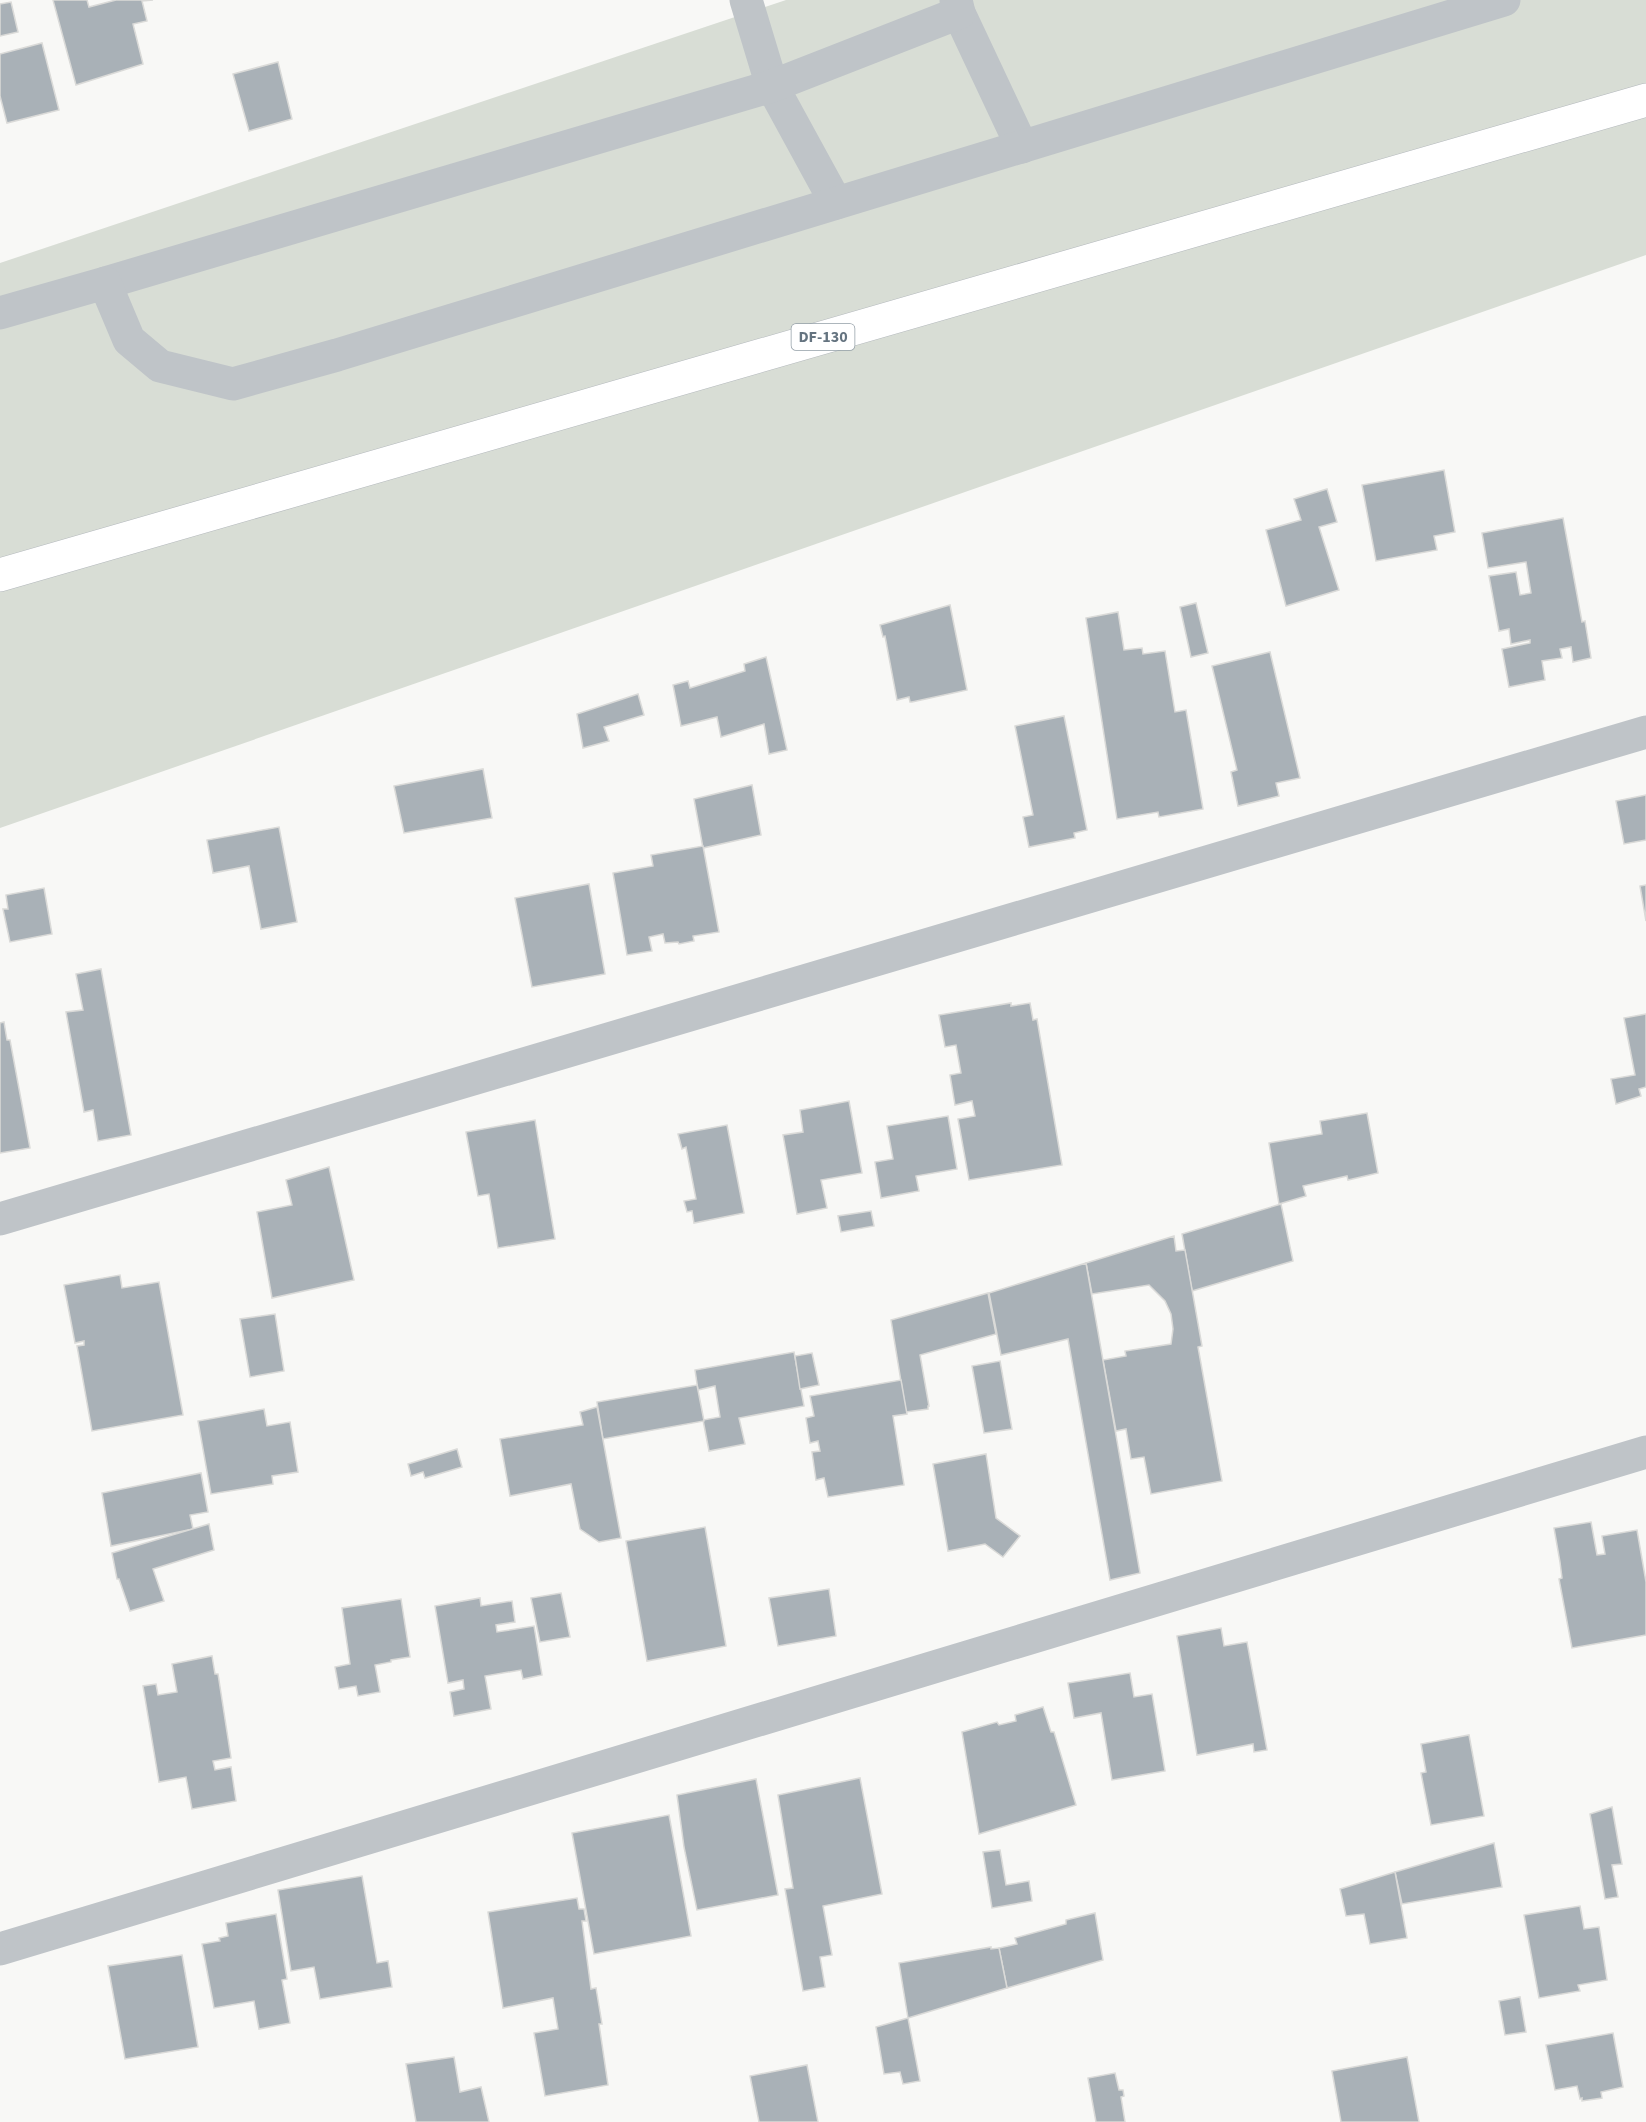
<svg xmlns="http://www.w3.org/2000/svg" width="1646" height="2122" font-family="'Source Sans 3',sans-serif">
<rect width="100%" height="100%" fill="#f8f8f6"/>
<!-- green -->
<path fill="#d8ddd5" d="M 786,0 L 1646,0 L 1646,255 L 0,828 L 0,263 Z"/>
<!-- building -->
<g fill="#a9b1b7" stroke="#dadad8" stroke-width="1.5">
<path d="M 53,0 L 87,0 L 89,7 L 116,0 L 153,0 L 142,1 L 147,21 L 133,24 L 143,64 L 76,85 Z"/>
<path d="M 11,2 L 18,32 L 0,36 L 0,4 Z"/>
<path d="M 42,43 L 59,110 L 7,123 L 0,96 L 0,54 Z"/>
<path d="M 278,62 L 292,119 L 249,131 L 233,74 Z"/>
<path d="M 1444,470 L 1455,532 L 1434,536 L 1437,550 L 1376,561 L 1362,485 Z"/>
<path d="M 1327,489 L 1337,522 L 1319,527 L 1339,590 L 1286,606 L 1266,530 L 1301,520 L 1294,499 Z"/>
<path d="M 1563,518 L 1582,622 L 1585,621 L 1591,658 L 1573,662 L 1571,647 L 1560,649 L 1562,658 L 1542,661 L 1545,680 L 1509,687 L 1502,649 L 1530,643 L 1530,640 L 1511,644 L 1509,629 L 1499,631 L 1489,576 L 1516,572 L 1520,595 L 1531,593 L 1526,562 L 1488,568 L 1482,533 Z"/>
<path d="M 1196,603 L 1208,653 L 1191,657 L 1180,607 Z"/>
<path d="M 950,605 L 967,690 L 912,702 L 910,702 L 909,697 L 897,700 L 885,636 L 883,637 L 880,625 Z"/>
<path d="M 1118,612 L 1124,650 L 1142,648 L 1143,654 L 1165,651 L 1175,712 L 1186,710 L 1203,809 L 1159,817 L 1158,812 L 1117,819 L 1086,618 Z"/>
<path d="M 1270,652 L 1300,778 L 1276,783 L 1279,796 L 1238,806 L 1231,772 L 1237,770 L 1212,666 Z"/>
<path d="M 766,657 L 787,750 L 769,754 L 764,724 L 721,737 L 717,717 L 681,726 L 673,685 L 688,681 L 690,688 L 745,671 L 744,664 Z"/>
<path d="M 638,694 L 644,715 L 604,727 L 609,741 L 583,748 L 577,714 Z"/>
<path d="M 1064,716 L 1087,830 L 1074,833 L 1075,838 L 1029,847 L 1023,817 L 1033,815 L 1015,726 Z"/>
<path d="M 483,769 L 492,818 L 404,833 L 394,786 Z"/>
<path d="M 752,785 L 761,835 L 703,848 L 694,799 Z"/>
<path d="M 1646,795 L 1646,840 L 1624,844 L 1616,801 Z"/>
<path d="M 279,827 L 297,922 L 261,929 L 249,866 L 213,873 L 207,840 Z"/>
<path d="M 703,846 L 719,932 L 693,936 L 694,941 L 679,944 L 678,942 L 665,943 L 663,934 L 649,937 L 652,951 L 627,955 L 613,873 L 653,866 L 651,855 Z"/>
<path d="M 589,884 L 605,974 L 532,987 L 515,898 Z"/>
<path d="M 1646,885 L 1646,921 L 1640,886 Z"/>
<path d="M 44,888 L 52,934 L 10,942 L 3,909 L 8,909 L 6,895 Z"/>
<path d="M 101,969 L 131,1135 L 98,1141 L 93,1110 L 84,1112 L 66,1012 L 83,1010 L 76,974 Z"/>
<path d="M 1011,1003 L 1011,1006 L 1030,1003 L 1033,1020 L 1037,1019 L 1062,1165 L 969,1180 L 958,1119 L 975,1116 L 972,1101 L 955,1105 L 950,1075 L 961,1073 L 956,1045 L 945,1047 L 939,1015 Z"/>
<path d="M 1646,1014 L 1646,1087 L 1639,1089 L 1641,1096 L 1616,1104 L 1611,1079 L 1635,1075 L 1624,1018 Z"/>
<path d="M 4,1022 L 7,1040 L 10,1040 L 30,1148 L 0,1153 L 0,1023 Z"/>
<path d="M 849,1101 L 862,1173 L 821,1180 L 827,1208 L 797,1214 L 783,1135 L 803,1132 L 800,1110 Z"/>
<path d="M 1367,1113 L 1378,1173 L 1348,1180 L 1347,1176 L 1303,1186 L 1306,1196 L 1279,1204 L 1269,1143 L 1322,1134 L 1320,1121 Z"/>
<path d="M 948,1116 L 957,1169 L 916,1176 L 919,1191 L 881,1198 L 875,1162 L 893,1159 L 887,1126 Z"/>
<path d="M 535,1120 L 555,1239 L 498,1248 L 489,1194 L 478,1196 L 466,1132 Z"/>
<path d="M 727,1125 L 744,1213 L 694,1223 L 692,1211 L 687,1212 L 684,1201 L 696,1199 L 686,1147 L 682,1149 L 678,1134 Z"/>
<path d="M 329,1167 L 354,1280 L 272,1298 L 257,1212 L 292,1205 L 286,1180 Z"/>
<path d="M 1281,1204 L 1293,1261 L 1192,1291 L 1182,1234 Z"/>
<path d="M 871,1211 L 874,1226 L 841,1232 L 838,1216 Z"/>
<path d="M 1174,1236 L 1176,1251 L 1185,1250 L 1202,1346 L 1198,1347 L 1222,1481 L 1151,1494 L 1144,1457 L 1131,1459 L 1126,1429 L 1116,1431 L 1103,1360 L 1126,1356 L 1125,1351 L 1171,1344 L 1173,1329 L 1171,1314 L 1165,1301 L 1149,1285 L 1092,1294 L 1086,1263 Z"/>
<path d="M 1086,1263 L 1140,1573 L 1110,1580 L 1068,1339 L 1001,1355 L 989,1293 Z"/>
<path d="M 120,1275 L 122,1288 L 159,1282 L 183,1415 L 92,1431 L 77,1346 L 84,1345 L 84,1341 L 75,1343 L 64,1285 Z"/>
<path d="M 988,1293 L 996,1334 L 920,1355 L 929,1406 L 928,1406 L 928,1409 L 906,1412 L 891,1320 Z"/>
<path d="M 275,1314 L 284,1371 L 250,1377 L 240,1319 Z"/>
<path d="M 794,1352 L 804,1406 L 739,1418 L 745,1444 L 709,1451 L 703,1420 L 720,1417 L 715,1386 L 698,1390 L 695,1370 Z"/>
<path d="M 812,1353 L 819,1385 L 800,1389 L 795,1356 Z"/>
<path d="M 1000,1361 L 1012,1429 L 984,1433 L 972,1366 Z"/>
<path d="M 901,1380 L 907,1414 L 893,1416 L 904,1485 L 828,1497 L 824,1478 L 816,1480 L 812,1452 L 820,1451 L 818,1441 L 810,1443 L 806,1418 L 814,1416 L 810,1396 Z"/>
<path d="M 697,1385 L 704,1421 L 603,1439 L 597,1402 Z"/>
<path d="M 597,1407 L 621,1538 L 599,1542 L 580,1529 L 571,1484 L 510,1496 L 500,1439 L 583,1425 L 580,1412 Z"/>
<path d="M 264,1409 L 267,1426 L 290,1422 L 298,1472 L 272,1476 L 273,1484 L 211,1494 L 198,1421 Z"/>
<path d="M 457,1449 L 462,1467 L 425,1478 L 423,1472 L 411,1476 L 408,1464 Z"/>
<path d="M 986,1454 L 996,1518 L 1020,1536 L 1003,1557 L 985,1544 L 948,1551 L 933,1464 Z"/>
<path d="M 201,1473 L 208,1512 L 190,1515 L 193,1529 L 111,1546 L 102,1493 Z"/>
<path d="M 1591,1522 L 1597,1555 L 1605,1554 L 1602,1536 L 1637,1530 L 1646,1582 L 1646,1635 L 1572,1648 L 1559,1579 L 1562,1578 L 1560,1562 L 1554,1528 Z"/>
<path d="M 209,1524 L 214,1550 L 153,1569 L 164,1601 L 130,1611 L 119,1579 L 117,1579 L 112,1553 Z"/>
<path d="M 705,1527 L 726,1646 L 647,1661 L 626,1541 Z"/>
<path d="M 829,1589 L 836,1636 L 778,1646 L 769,1598 Z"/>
<path d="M 561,1593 L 570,1637 L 540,1642 L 531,1598 Z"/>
<path d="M 480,1598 L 481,1606 L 512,1601 L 515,1622 L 496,1625 L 497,1632 L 534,1626 L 542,1675 L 523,1679 L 521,1670 L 485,1676 L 491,1709 L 454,1716 L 450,1692 L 464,1689 L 463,1680 L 448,1683 L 435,1606 Z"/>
<path d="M 401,1599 L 410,1657 L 391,1660 L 391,1662 L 375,1665 L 380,1692 L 358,1696 L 356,1686 L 339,1689 L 335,1667 L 350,1664 L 342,1608 Z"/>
<path d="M 1221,1628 L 1224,1646 L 1247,1642 L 1267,1750 L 1254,1752 L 1253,1744 L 1197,1755 L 1177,1636 Z"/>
<path d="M 212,1656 L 215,1674 L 218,1674 L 231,1758 L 213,1761 L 215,1770 L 231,1767 L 236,1801 L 192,1809 L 186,1777 L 159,1782 L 143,1686 L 156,1684 L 158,1695 L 177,1692 L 172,1664 Z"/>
<path d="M 1130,1673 L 1134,1697 L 1152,1694 L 1165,1771 L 1112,1780 L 1101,1713 L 1074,1718 L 1068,1683 Z"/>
<path d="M 1043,1707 L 1051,1732 L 1054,1732 L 1076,1805 L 979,1834 L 962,1732 L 997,1722 L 999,1725 L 1016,1721 L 1015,1715 Z"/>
<path d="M 1469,1735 L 1484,1816 L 1431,1825 L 1421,1773 L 1426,1772 L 1421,1744 Z"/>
<path d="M 860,1778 L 882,1894 L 823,1906 L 832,1955 L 820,1957 L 825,1987 L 803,1991 L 785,1889 L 793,1888 L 778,1795 Z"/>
<path d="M 756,1779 L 778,1895 L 697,1910 L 684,1847 L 677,1795 Z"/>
<path d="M 1612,1807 L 1622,1864 L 1612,1865 L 1618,1897 L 1605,1899 L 1590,1814 Z"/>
<path d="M 669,1815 L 691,1936 L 594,1954 L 572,1833 Z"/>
<path d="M 1494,1843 L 1502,1887 L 1402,1904 L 1395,1872 Z"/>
<path d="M 1000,1850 L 1006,1885 L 1029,1881 L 1032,1901 L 992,1908 L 983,1852 Z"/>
<path d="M 1395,1872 L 1407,1938 L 1370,1944 L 1364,1914 L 1346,1916 L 1340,1889 Z"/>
<path d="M 362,1876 L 377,1963 L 388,1961 L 392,1987 L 320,1999 L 314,1967 L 291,1971 L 278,1890 Z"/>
<path d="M 577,1898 L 579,1909 L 584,1909 L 586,1921 L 582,1921 L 591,1989 L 596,1988 L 602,2024 L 599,2024 L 608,2085 L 545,2096 L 534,2033 L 558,2029 L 553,1998 L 503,2008 L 488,1912 Z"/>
<path d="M 1580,1906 L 1584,1929 L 1599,1927 L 1607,1980 L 1578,1985 L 1580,1991 L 1539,1998 L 1524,1915 Z"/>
<path d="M 1095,1913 L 1103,1960 L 1007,1988 L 999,1948 L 1017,1944 L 1015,1938 L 1066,1924 L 1066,1920 Z"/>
<path d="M 276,1914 L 287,1979 L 282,1980 L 290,2023 L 259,2029 L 254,2001 L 214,2008 L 202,1944 L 220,1941 L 219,1938 L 228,1936 L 226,1923 Z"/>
<path d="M 991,1947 L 991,1949 L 999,1948 L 1007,1988 L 908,2018 L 899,1963 Z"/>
<path d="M 182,1955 L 198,2047 L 125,2059 L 108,1966 Z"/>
<path d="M 1520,1997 L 1526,2032 L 1505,2035 L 1499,2001 Z"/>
<path d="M 908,2018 L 920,2081 L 903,2084 L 900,2072 L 884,2074 L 876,2027 Z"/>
<path d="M 1613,2033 L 1623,2087 L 1601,2092 L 1602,2098 L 1582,2101 L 1582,2098 L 1580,2099 L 1577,2086 L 1555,2090 L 1546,2045 Z"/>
<path d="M 454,2057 L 460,2092 L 481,2087 L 489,2122 L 416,2122 L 406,2064 Z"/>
<path d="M 1407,2057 L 1419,2122 L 1341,2122 L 1332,2071 Z"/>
<path d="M 807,2065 L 818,2122 L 759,2122 L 750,2076 Z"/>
<path d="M 1115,2073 L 1119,2090 L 1123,2090 L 1124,2096 L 1121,2097 L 1125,2122 L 1096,2122 L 1088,2078 Z"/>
</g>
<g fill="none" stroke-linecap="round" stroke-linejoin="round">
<!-- major casing -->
<g stroke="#b3b8bc" stroke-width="34">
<path id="major" d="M 0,575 L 1646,100"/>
</g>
<!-- minor -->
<g stroke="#bfc4c8" stroke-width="33">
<path d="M 746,0 L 772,86 L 836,203"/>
<path d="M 956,0 L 959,13 L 1022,147"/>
<path d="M 105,283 L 772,86 L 959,13"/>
<path d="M 0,313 L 105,283 L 129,340 L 160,366 L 233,384 L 337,355 L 1504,0"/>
<path d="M 0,1219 L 1646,732"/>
<path d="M 0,1949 L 1646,1452"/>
</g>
<!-- major -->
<use href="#major" stroke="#fff" stroke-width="33"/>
</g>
<g text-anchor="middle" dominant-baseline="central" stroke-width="6" stroke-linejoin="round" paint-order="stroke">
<!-- shield labels -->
<rect fill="#fff" stroke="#939ea6" stroke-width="1.5" x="791.5" y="324" width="63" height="26" rx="4.5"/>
<g font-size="16" font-weight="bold" fill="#657480">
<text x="823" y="337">DF-130</text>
</g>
</g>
</svg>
